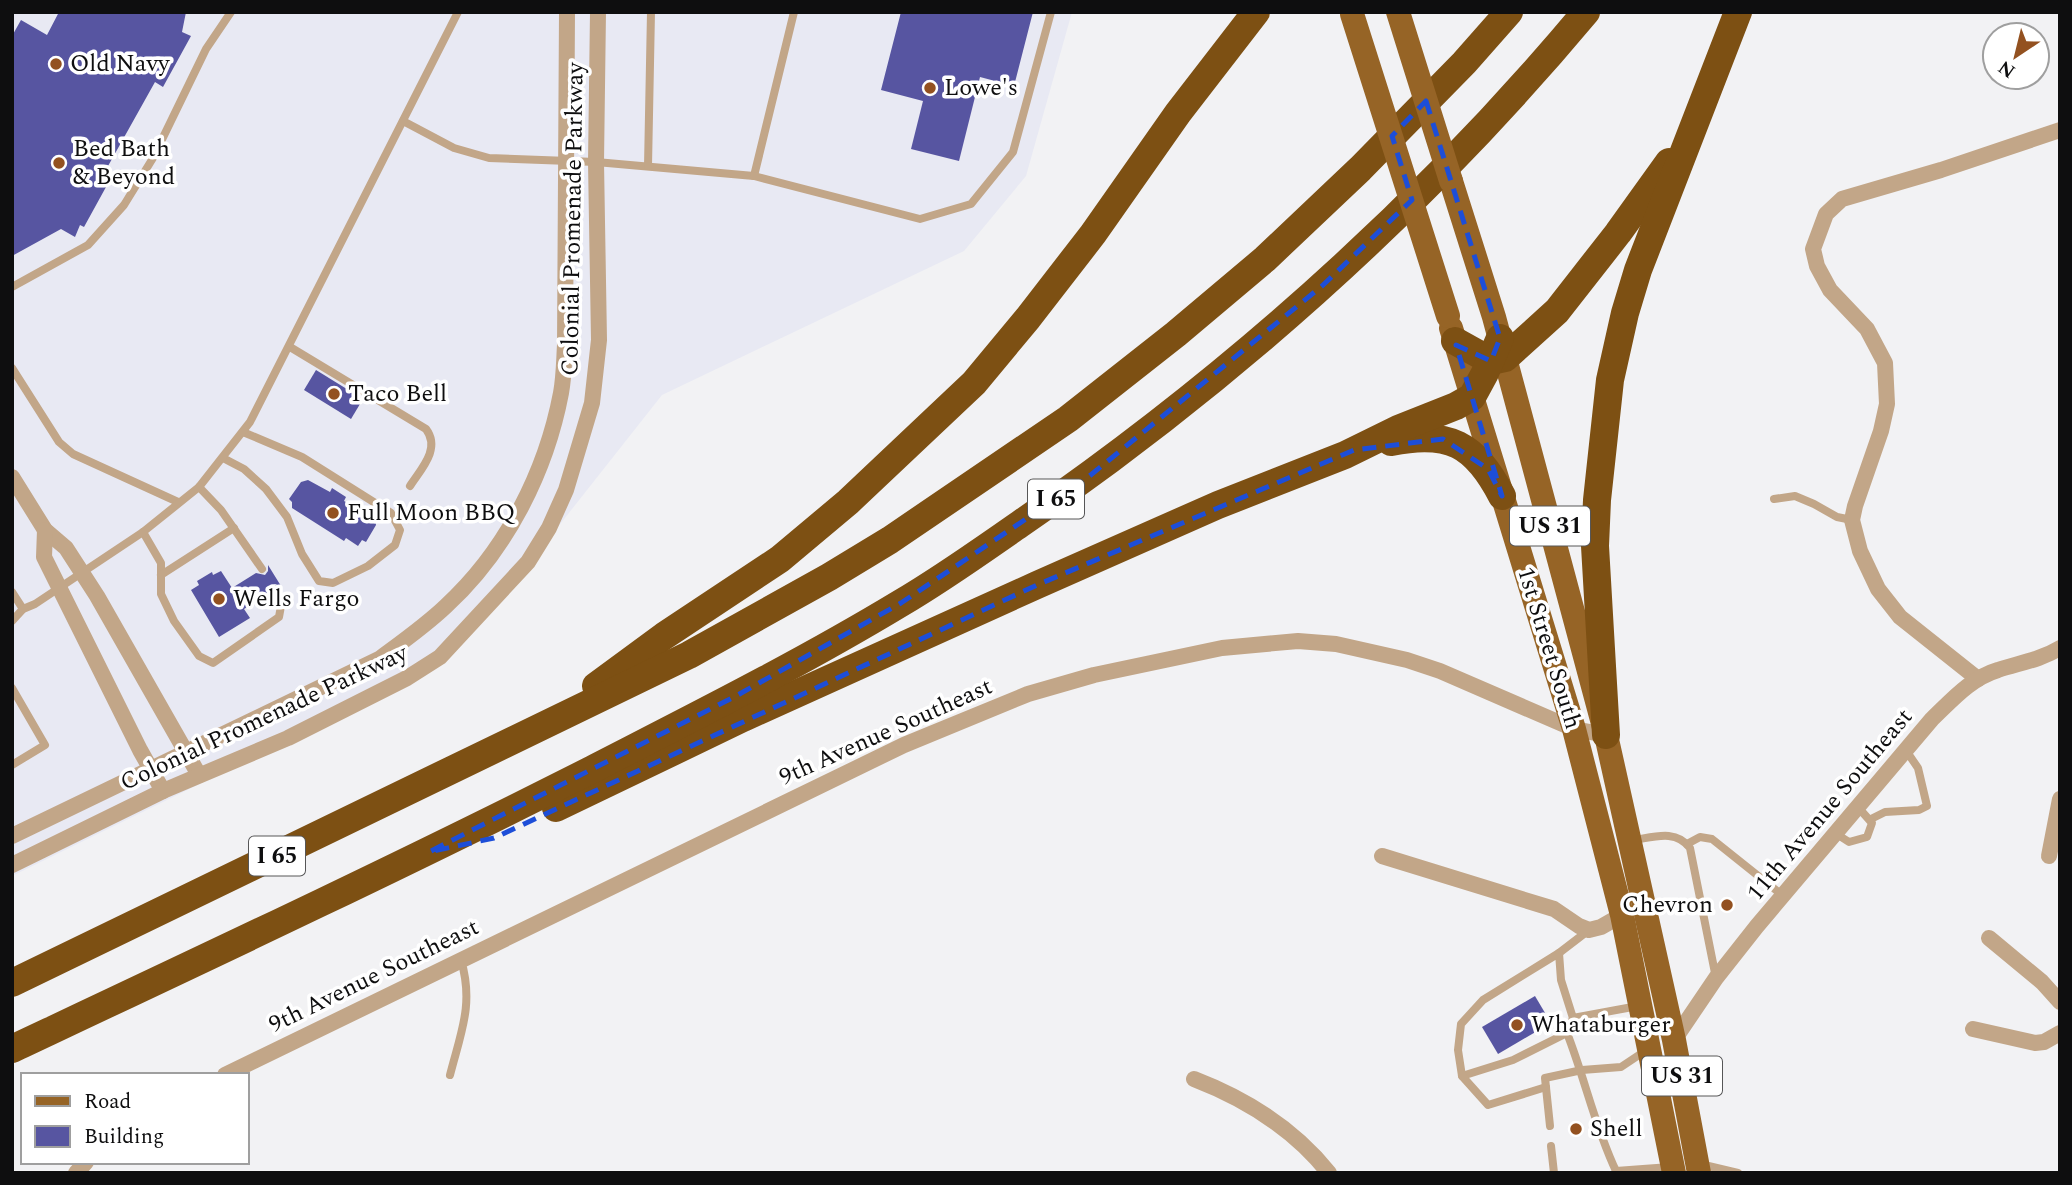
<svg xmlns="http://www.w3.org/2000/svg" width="2072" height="1185" font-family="Spectral,serif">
<rect width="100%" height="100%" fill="#f2f2f4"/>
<!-- built -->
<path fill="#e8e9f3" d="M 12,12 L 1072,12 L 1026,176 L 964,251 L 662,395 L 546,542 L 436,668 L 12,876 Z"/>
<!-- building -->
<g fill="#5755a1">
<path d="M 59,12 L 186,12 L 182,32 L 191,36 L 163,87 L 155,82 L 103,175 L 107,178 L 103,186 L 106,187 L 84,227 L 80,225 L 75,237 L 61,229 L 12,256 L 12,36 L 21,20 L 47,35 Z"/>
<path d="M 901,12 L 1033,12 L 1014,86 L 980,77 L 959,161 L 911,149 L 923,101 L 881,90 Z"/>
<path d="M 316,370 L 363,399 L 351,419 L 304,390 Z"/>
<path d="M 308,480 L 330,492 L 332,488 L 346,497 L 344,501 L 375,518 L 376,525 L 366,542 L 362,540 L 358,546 L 346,538 L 344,541 L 292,508 L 292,502 L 289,499 L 301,482 Z"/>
<path d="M 268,565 L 281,586 L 275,584 L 270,585 L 269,594 L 244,609 L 250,618 L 219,637 L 191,590 L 199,585 L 197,581 L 212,572 L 213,575 L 221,571 L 232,588 L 256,573 L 265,575 L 268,571 Z"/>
<path d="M 1535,996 L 1551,1023 L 1498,1054 L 1482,1027 Z"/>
</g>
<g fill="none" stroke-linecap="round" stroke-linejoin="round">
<!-- lane -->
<g stroke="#c2a688" stroke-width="8">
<path d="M 403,121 L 454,148 L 489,158 L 596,162 L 754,176 L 794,12"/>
<path d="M 648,166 L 651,12"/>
<path d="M 754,176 L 920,219 L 971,204 L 1013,152 L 1051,12"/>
<path d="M 12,287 L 88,245 L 124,205 L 153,158 L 206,49 L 231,12"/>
<path d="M 290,347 L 426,429 C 441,449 421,469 410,486"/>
<path d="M 12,368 L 59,442 L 73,454 L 178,502"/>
<path d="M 223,458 L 244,469 L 266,489 L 287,517 L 302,554 L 319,581 L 333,583 L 368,566 L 395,545 L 400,530 L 391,513 L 302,457 L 243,432"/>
<path d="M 199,487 L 221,510 L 262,569"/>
<path d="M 1774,499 L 1795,496 L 1814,504 L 1837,517 L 1852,520"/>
<path d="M 143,532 L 161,563 L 161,594 L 174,621 L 199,656 L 213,663 L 279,617 L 281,606 L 275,590"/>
<path d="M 161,575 L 234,528"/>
<path d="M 12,592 L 23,609"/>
<path d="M 12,621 L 23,609 L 35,604 L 143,532 L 199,487 L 250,422 L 458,12"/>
<path d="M 12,688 L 45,745 L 12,765"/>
<path d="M 1871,819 L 1885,812 L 1919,810 L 1927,806 L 1918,768 L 1905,749"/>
<path d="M 1835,833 L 1849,842 L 1867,837 L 1872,823 L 1857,806"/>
<path d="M 1634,840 C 1654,837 1676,829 1690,848 L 1716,978"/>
<path d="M 1687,844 L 1700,837 L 1712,839 L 1782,895"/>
<path d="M 1559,953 L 1589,930"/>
<path d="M 1573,1018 L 1567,1033 C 1585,1079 1595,1127 1616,1171"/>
<path d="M 450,1075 C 461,1032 474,1004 461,960"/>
<path d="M 1462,1076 L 1513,1060 L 1567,1033"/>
<path d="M 1546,1087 L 1488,1105 L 1462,1076 L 1458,1050 L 1461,1024 L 1483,1000 L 1559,953 L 1561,980 L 1573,1018 L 1638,1006"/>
<path d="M 1550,1126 L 1545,1078 L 1582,1070 L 1621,1067 L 1645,1051"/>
<path d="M 1551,1146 L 1554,1173"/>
<path d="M 1700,1164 L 1738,1173"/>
<path d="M 1615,1173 L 1616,1171 L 1670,1167"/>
</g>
<!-- street -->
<g stroke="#c2a688" stroke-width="16">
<path d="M 12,477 L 45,530 L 66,548 L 97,596 L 199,775"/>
<path d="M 45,530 L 44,557 L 140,750 L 163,791"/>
<path d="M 1978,679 L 1900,617 L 1878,589 L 1860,551 L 1852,520 L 1855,506 L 1881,431 L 1887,404 L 1885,363 L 1867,329 L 1830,290 L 1817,266 L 1813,249 L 1826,214 L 1842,199 L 1941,170 L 2060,130"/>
<path d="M 12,836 L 379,659 C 402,642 425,626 446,606 C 506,551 546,472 561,393 C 564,377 564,361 565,345 L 567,12"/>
<path d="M 1382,856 L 1554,909 L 1579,926 L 1589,930 L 1601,927 L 1622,915"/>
<path d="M 2049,856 L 2060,799"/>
<path d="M 12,865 L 163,791 L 288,738 L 407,678 L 440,657 L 528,562 L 549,528 L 566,490 L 592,403 L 599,340 L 596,162 L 598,12"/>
<path d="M 1989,938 L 2042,982 L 2060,1002"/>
<path d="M 1973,1029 L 2035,1043 L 2044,1042 L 2060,1033"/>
<path d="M 1674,1040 L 1716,978 L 1757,926 L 1932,719 C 1952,700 1971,678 1998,670 C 2019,663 2040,660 2060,648"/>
<path d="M 225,1075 L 904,745 L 1028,694 L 1094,675 L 1222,648 L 1298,641 L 1336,644 L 1407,660 L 1440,671 L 1574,729 L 1606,735"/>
<path d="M 1194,1079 C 1246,1099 1294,1129 1329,1173"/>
<path d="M 76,1173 L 86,1162"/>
</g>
<!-- primary -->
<g stroke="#966426" stroke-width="24">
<path d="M 1451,181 L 1494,317 L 1606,735 L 1674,1040 L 1699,1173"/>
<path d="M 1451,328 L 1574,729 L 1622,915 L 1674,1173"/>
</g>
<!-- highway -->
<g stroke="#7d5013" stroke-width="28">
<path d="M 1455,341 L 1491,361 L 1505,358 L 1557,311 L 1618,233 L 1669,162"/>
<path d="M 1391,442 C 1449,430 1475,444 1502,496"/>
<path d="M 596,686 L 664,636 L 780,559 L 848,502 L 974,383 L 1028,318 L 1093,234 L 1178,113 L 1256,12"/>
<path d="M 1606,735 L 1595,546 L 1597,500 L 1610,380 L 1625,313 L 1638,270 L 1738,12"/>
<path d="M 556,808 L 743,718 L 1037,585 L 1218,505 L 1345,455 L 1398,429 L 1456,406 L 1472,397 L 1485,373 L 1500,338"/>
<path d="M 12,983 L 689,655 L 829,577 L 890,540 L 1068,419 L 1176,334 L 1265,259 L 1360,169 L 1464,63 L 1509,12"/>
<path d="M 12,1049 C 205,958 399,867 589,771 C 694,717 800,664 901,603 C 942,579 981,551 1020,524 C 1230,379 1422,208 1586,12"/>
</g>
<!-- primary-bridge -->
<g stroke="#966426" stroke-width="24">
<path d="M 1398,12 L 1451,181"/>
<path d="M 1352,14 L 1448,316"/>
</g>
</g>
<!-- marked area -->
<path fill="none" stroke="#1d4ed8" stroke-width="5" stroke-dasharray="14 9" stroke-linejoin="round" d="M 1426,101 L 1500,338 L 1491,361 L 1456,345 L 1502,496 L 1488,469 L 1443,439 L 1354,450 L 1037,585 L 494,838 L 429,852 L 736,696 L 901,603 L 1087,478 L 1322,286 L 1412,200 L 1392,136 Z"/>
<!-- markers -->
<g fill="#935120" stroke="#fff" stroke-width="2.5">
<circle cx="56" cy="64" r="7"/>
<circle cx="930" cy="88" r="7"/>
<circle cx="59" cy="163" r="7"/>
<circle cx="334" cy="394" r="7"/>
<circle cx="333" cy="513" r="7"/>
<circle cx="219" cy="599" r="7"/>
<circle cx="1727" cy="905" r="7"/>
<circle cx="1517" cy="1025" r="7"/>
<circle cx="1576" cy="1129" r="7"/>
</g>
<g text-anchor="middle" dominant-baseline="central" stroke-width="7" stroke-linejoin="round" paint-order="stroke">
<!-- shield labels -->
<g fill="#fff" stroke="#565657" stroke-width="2">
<rect x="1028" y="479.5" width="56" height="39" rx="5"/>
<rect x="1510" y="506.5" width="80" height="39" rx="5"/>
<rect x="249" y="836.5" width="56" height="39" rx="5"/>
<rect x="1642" y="1056.5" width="80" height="39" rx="5"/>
</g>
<g font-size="23" font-weight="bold" fill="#0e0e0f">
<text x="1056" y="499">I 65</text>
<text x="1550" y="526">US 31</text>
<text x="277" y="856">I 65</text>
<text x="1682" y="1076">US 31</text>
</g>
<!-- poi labels -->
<g font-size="24" fill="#0e0e0f" stroke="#fff" text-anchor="start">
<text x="70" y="64">Old Navy</text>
<text x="944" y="88">Lowe's</text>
<text x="73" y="149">Bed Bath<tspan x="73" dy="28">&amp; Beyond</tspan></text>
<text x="348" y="394">Taco Bell</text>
<text x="347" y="513">Full Moon BBQ</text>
<text x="233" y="599">Wells Fargo</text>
<text x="1713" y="905" text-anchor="end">Chevron</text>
<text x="1531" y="1025">Whataburger</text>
<text x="1590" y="1129">Shell</text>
</g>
<!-- street labels -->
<g font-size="24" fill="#0e0e0f" stroke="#fff">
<text transform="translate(573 219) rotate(-89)">Colonial Promenade Parkway</text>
<text transform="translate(1549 648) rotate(73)">1st Street South</text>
<text transform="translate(264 718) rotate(-25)">Colonial Promenade Parkway</text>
<text transform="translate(886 732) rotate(-24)">9th Avenue Southeast</text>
<text transform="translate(1830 805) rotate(-50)">11th Avenue Southeast</text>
<text transform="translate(374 976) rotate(-26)">9th Avenue Southeast</text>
</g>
</g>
<!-- border -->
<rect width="2072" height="1185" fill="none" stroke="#0e0e0f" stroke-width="28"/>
<!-- legend -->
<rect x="21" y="1073" width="228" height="91" fill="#ffffff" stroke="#9f9f9f" stroke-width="2"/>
<rect x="35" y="1096" width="35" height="10" fill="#966426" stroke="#9f9f9f" stroke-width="2"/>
<text x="84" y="1108" font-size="21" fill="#0e0e0f">Road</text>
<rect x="35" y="1126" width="35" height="21" fill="#5755a1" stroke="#9f9f9f" stroke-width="2"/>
<text x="84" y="1143" font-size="21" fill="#0e0e0f">Building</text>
<!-- north arrow -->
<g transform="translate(2016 56) rotate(215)"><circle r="33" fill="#ffffff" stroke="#9f9f9f" stroke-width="2"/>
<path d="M0-5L12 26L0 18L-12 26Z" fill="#935120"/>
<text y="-10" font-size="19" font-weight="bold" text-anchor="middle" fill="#0e0e0f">N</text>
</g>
</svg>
